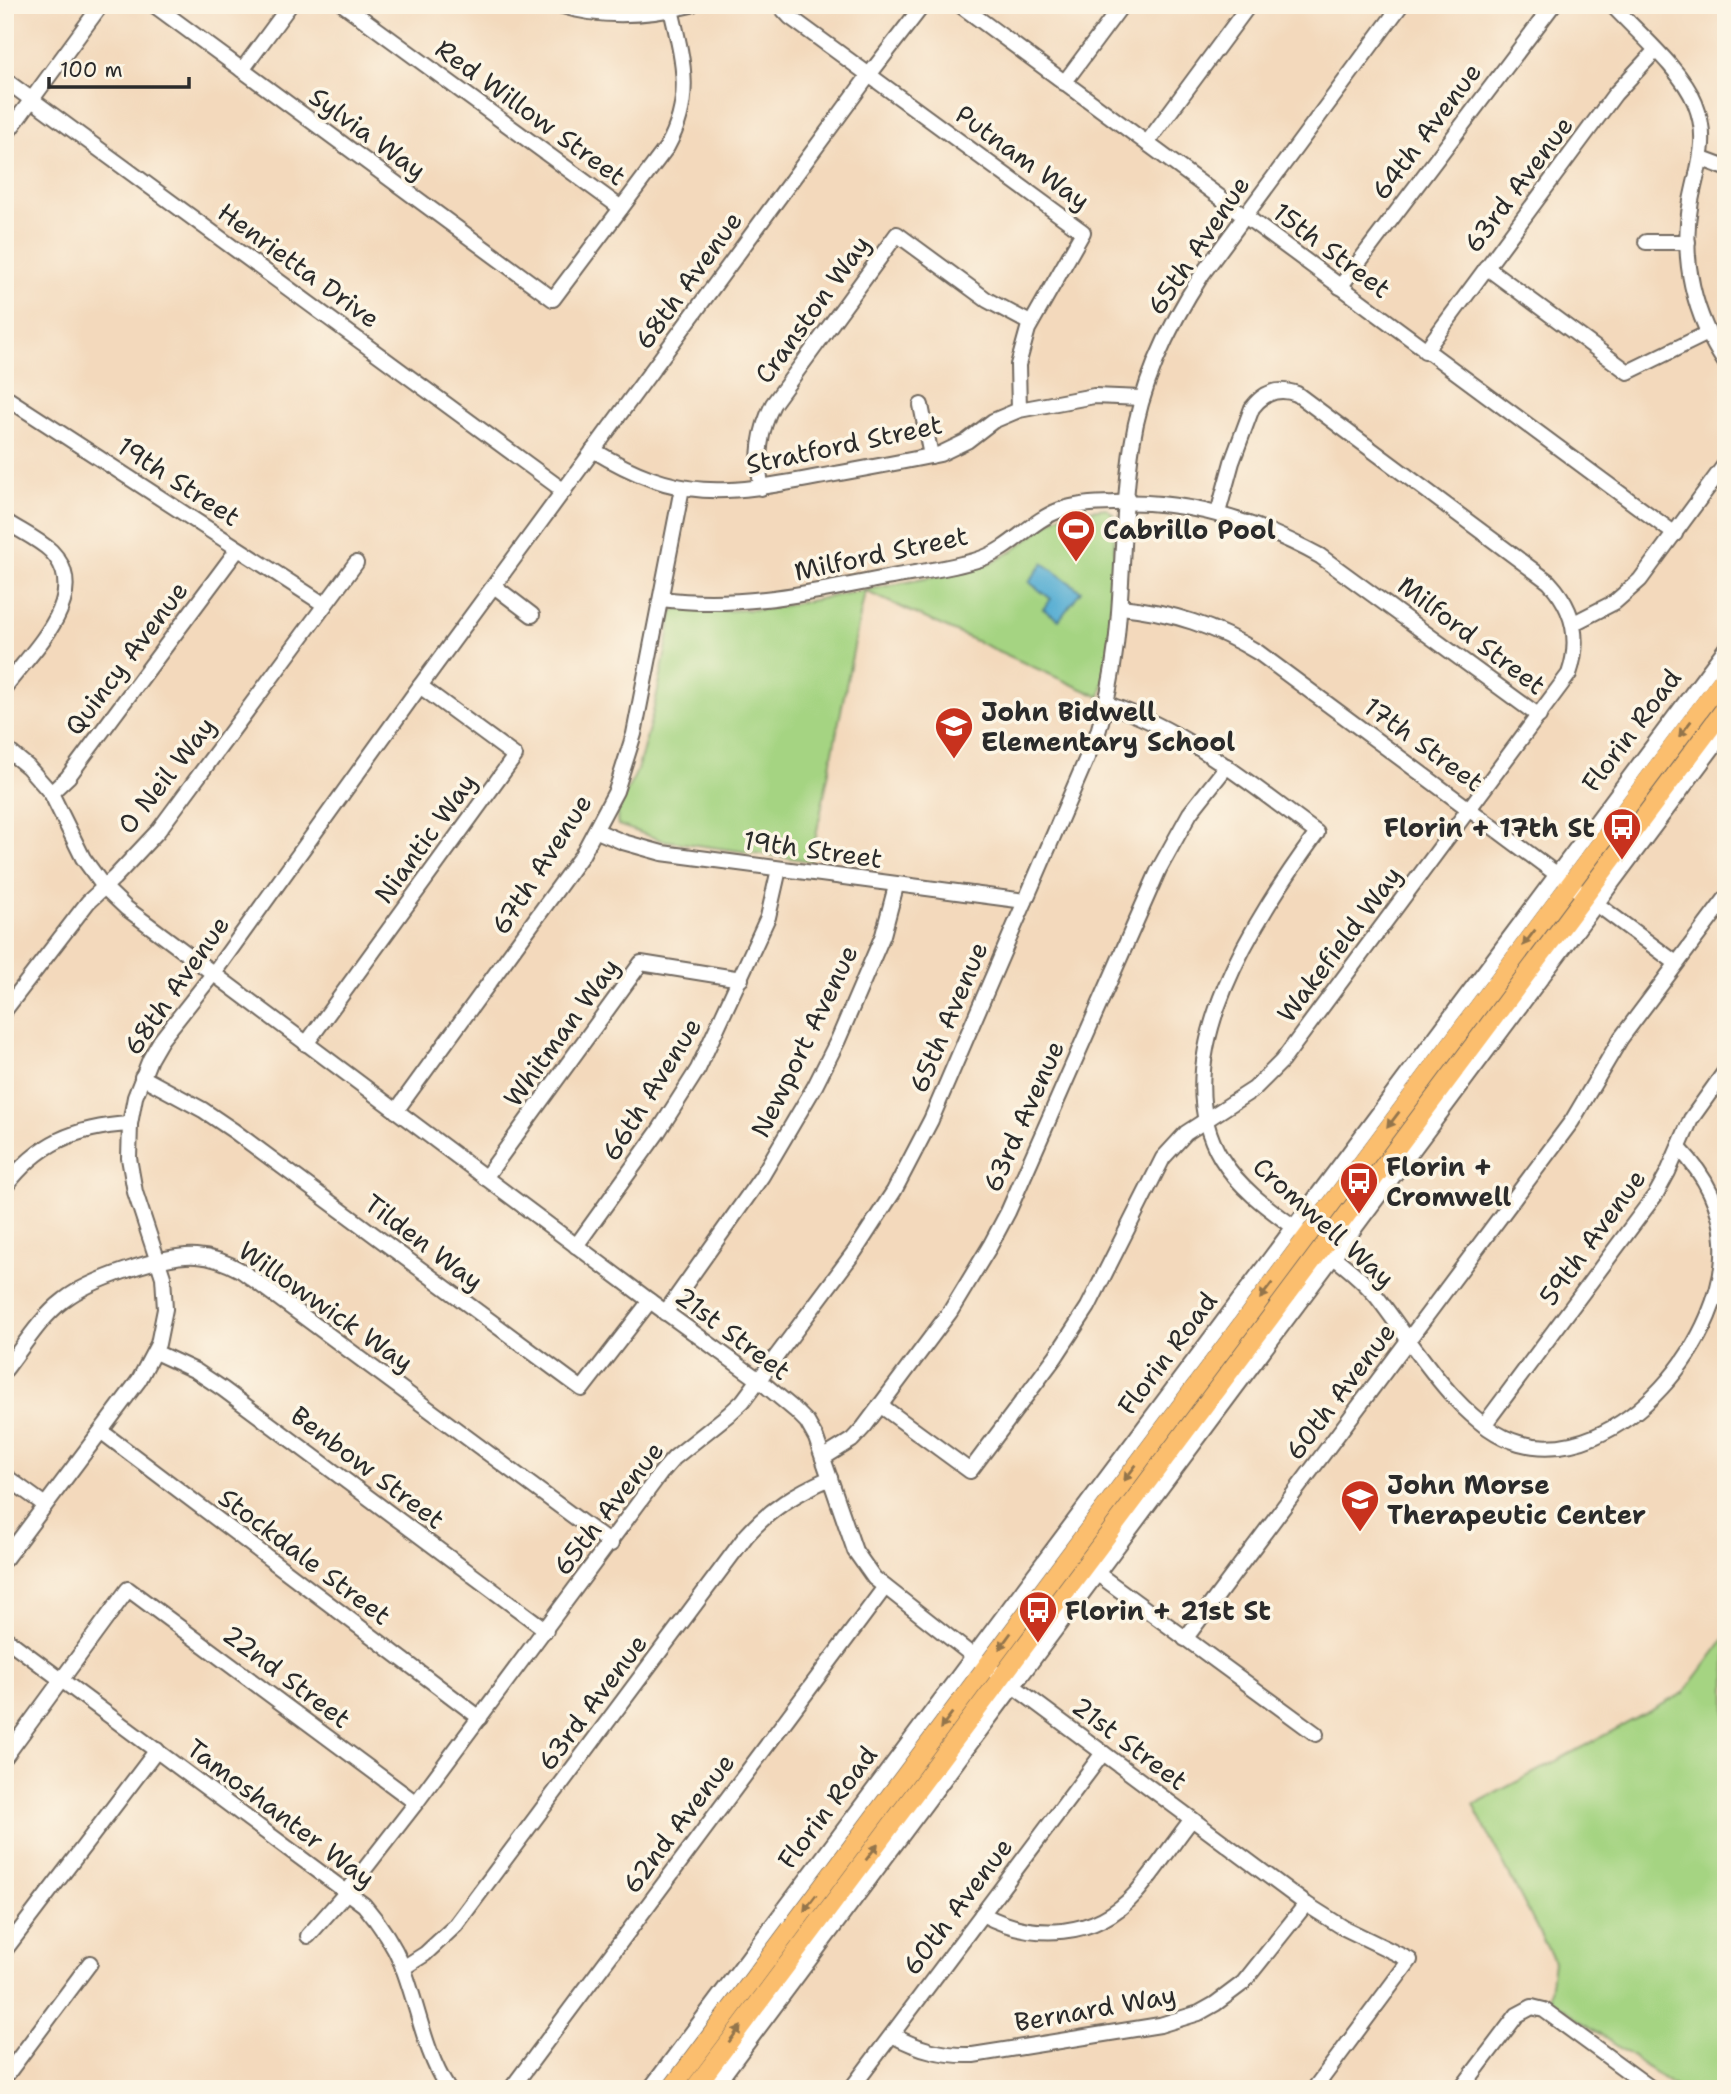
<svg xmlns="http://www.w3.org/2000/svg" width="1731" height="2094" font-family="'Shantell Sans',sans-serif">
<rect width="100%" height="100%" fill="#fcf5e5"/>
<filter id="ink" filterUnits="userSpaceOnUse"><feTurbulence type="fractalNoise" baseFrequency=".0143" numOctaves="2"/><feDisplacementMap in="SourceGraphic" scale="14" xChannelSelector="R" yChannelSelector="G"/><feConvolveMatrix kernelMatrix="1 2 1 2 8 2 1 2 1" color-interpolation-filters="sRGB"/></filter>
<filter id="wash" filterUnits="userSpaceOnUse"><feTurbulence type="fractalNoise" baseFrequency=".00686" numOctaves="4" result="noise"/><feDisplacementMap in="SourceGraphic" scale="28" xChannelSelector="R" yChannelSelector="G"/><feGaussianBlur stdDeviation="1.57" result="paint"/><feColorMatrix in="noise" values="0 0 0 0 0 0 0 0 0 0 0 0 0 0 0 0 0 1.4 0 .05"/><feComposite in="paint" operator="in"/></filter>
<g filter="url(#wash)">
<rect width="100%" height="100%" fill="#f3d9bc"/>
<!-- green -->
<g fill="#a5d482" stroke="#688056" stroke-width="2">
<path d="M 1106,508 L 1115,516 C 1113,576 1116,639 1100,697 L 865,591 L 811,861 L 661,840 L 618,825 C 613,806 631,788 637,770 C 653,719 664,666 672,613 L 680,606 L 718,611 L 767,609 L 970,570 L 995,561 L 1014,550 L 1052,520 L 1065,513 Z"/>
<path d="M 1726,1637 L 1726,2089 L 1678,2089 L 1549,1998 L 1554,1961 L 1473,1805 L 1684,1693 Z"/>
</g>
<!-- water -->
<path fill="#56aed3" stroke="#406c7f" stroke-width="2" d="M 1043,563 L 1081,591 L 1059,620 L 1043,609 L 1051,599 L 1029,582 Z"/>
</g>
<g filter="url(#ink)">
<g fill="none" stroke-linecap="round" stroke-linejoin="round">
<!-- minor casing -->
<g stroke="#71685e" stroke-width="18">
<g id="minor">
<path d="M 154,5 L 553,299 L 667,147 C 695,97 682,57 670,5"/>
<path d="M 344,5 L 621,208"/>
<path d="M 559,5 C 603,19 647,16 691,5"/>
<path d="M 779,5 L 790,17 L 1083,232 L 1028,329 L 1018,365 L 1019,410"/>
<path d="M 960,5 L 1675,534"/>
<path d="M 1612,5 C 1637,32 1682,70 1695,103 C 1710,140 1698,165 1691,201 C 1680,259 1694,316 1726,364"/>
<path d="M 242,70 L 290,5"/>
<path d="M 5,80 L 564,491"/>
<path d="M 1064,83 L 1122,5"/>
<path d="M 5,136 L 101,5"/>
<path d="M 1147,143 L 1249,5"/>
<path d="M 1702,159 L 1726,168"/>
<path d="M 1646,242 L 1688,242"/>
<path d="M 1486,267 L 1628,372 L 1708,333"/>
<path d="M 1340,287 L 1553,5"/>
<path d="M 1425,351 L 1615,94 L 1655,51"/>
<path d="M 5,397 L 325,605"/>
<path d="M 921,405 L 931,456"/>
<path d="M 593,450 C 682,504 727,494 824,476 C 863,469 902,462 940,454 L 967,441 L 993,421 L 1019,410 L 1094,396 L 1142,398"/>
<path d="M 761,488 C 757,456 759,432 773,404 L 897,234 L 987,300 L 1030,323"/>
<path d="M 5,521 C 20,531 38,539 51,551 C 94,595 31,652 5,687"/>
<path d="M 494,586 L 532,615"/>
<path d="M 661,599 C 740,609 809,593 886,578 C 917,572 950,569 980,559 C 1011,549 1030,521 1060,510 C 1077,504 1095,503 1113,503 C 1187,499 1256,521 1320,556 L 1539,716"/>
<path d="M 1121,607 C 1172,612 1215,626 1259,653 L 1676,963"/>
<path d="M 1574,623 L 1615,602 L 1640,580 L 1726,463"/>
<path d="M 1107,704 C 1188,731 1249,783 1317,833 C 1259,913 1161,1058 1221,1158 C 1240,1189 1269,1209 1298,1230"/>
<path d="M 5,748 L 28,767 L 51,793 L 83,858 L 104,887 L 126,908 L 650,1301 L 759,1380 L 795,1410 L 807,1422 L 816,1438 L 855,1551 L 874,1578 L 973,1656 L 1306,1904 L 1344,1928 L 1410,1960 L 1314,2089"/>
<path d="M 51,793 L 68,777 L 238,549"/>
<path d="M 597,831 L 623,842 L 662,853 L 1025,901"/>
<path d="M 5,1010 L 88,902 L 114,878 L 158,831 L 356,563"/>
<path d="M 306,1044 L 515,756 L 420,686"/>
<path d="M 142,1077 L 203,1110 L 234,1131 L 582,1389 L 650,1301"/>
<path d="M 396,1111 L 582,855 L 616,791 L 634,734 L 682,488"/>
<path d="M 485,1178 L 641,963 L 741,979"/>
<path d="M 5,1187 C 38,1143 75,1127 130,1124"/>
<path d="M 576,1246 L 658,1132 L 698,1069 L 768,917 L 779,869"/>
<path d="M 1326,1251 C 1344,1265 1362,1279 1377,1297 C 1413,1343 1461,1427 1519,1443 C 1621,1471 1729,1335 1723,1241 C 1721,1204 1704,1174 1679,1148"/>
<path d="M 665,1313 L 762,1176 L 815,1086 L 838,1040 L 883,935 L 896,886"/>
<path d="M 155,1352 L 196,1371 L 223,1389 L 546,1630"/>
<path d="M 5,1370 C 23,1347 40,1318 64,1300 C 89,1280 165,1254 196,1256 C 213,1257 228,1263 242,1271 L 611,1544"/>
<path d="M 880,1405 L 970,1471 L 1056,1356 L 1088,1307 L 1163,1158 L 1186,1133 L 1254,1089 L 1282,1061 L 1569,674 C 1581,639 1574,609 1549,582 L 1297,394 C 1279,387 1264,392 1252,408 L 1232,462 L 1218,513"/>
<path d="M 1484,1425 L 1656,1194 L 1668,1172 L 1691,1119 L 1726,1070"/>
<path d="M 102,1432 L 480,1718"/>
<path d="M 823,1458 L 852,1440 L 864,1427 L 950,1312 L 990,1246 L 1008,1212 L 1159,869 L 1190,813 L 1227,766"/>
<path d="M 5,1476 L 45,1505"/>
<path d="M 5,1559 L 139,1380 L 158,1344 L 165,1309 L 163,1277 L 135,1192 L 129,1158 L 130,1124 L 135,1097 L 150,1059 L 161,1040 L 213,974 L 420,686 L 869,75 L 923,5"/>
<path d="M 1091,1569 L 1316,1734"/>
<path d="M 5,1638 L 364,1905 C 380,1924 393,1943 402,1965 C 418,2006 424,2051 448,2089"/>
<path d="M 1185,1639 L 1572,1121 L 1621,1038 L 1726,898"/>
<path d="M 5,1757 L 128,1589 L 416,1803"/>
<path d="M 982,1914 C 1033,1941 1095,1939 1136,1893 C 1156,1870 1173,1843 1192,1819"/>
<path d="M 308,1936 L 346,1893 L 416,1803 L 660,1474 L 674,1458 L 729,1414 L 743,1401 L 855,1251 L 894,1191 L 931,1120 L 1098,732 C 1128,638 1117,542 1132,445 C 1141,384 1169,325 1203,273 L 1401,5"/>
<path d="M 5,1950 L 157,1750"/>
<path d="M 403,1968 L 425,1954 L 455,1926 L 746,1536 C 770,1509 796,1493 830,1478"/>
<path d="M 892,2035 C 918,2049 942,2056 973,2055 L 1160,2025 L 1199,2013 L 1215,2004 L 1243,1983 L 1306,1904"/>
<path d="M 5,2077 L 90,1963"/>
<path d="M 511,2089 L 885,1587"/>
<path d="M 650,2089 L 1726,648"/>
<path d="M 713,2089 L 1726,730"/>
<path d="M 851,2089 L 1103,1753"/>
<path d="M 1461,2089 L 1517,2015 L 1532,2007 L 1544,2010 L 1652,2089"/>
</g>
</g>
<!-- major casing -->
<g stroke="#71685e" stroke-width="21">
<g id="major">
<path d="M 671,2089 L 1726,675"/>
<path d="M 694,2089 L 1726,707"/>
</g>
</g>
<!-- minor -->
<use href="#minor" stroke="#fff" stroke-width="14"/>
<!-- major -->
<use href="#major" stroke="#fbbe6e" stroke-width="18"/>
</g>
<!-- one-way arrows -->
<defs><path id="oneway-solid" d="M-6-.8H1V-3.2L6.5 0L1 3.2V.8H-6Z" transform="scale(1.75)"/></defs>
<g fill="#93744c">
<use href="#oneway-solid" transform="translate(1685 729) rotate(127)"/>
<use href="#oneway-solid" transform="translate(1529 938) rotate(127)"/>
<use href="#oneway-solid" transform="translate(1393 1120) rotate(127)"/>
<use href="#oneway-solid" transform="translate(1266 1291) rotate(127)"/>
<use href="#oneway-solid" transform="translate(1130 1473) rotate(127)"/>
<use href="#oneway-solid" transform="translate(1005 1641) rotate(126)"/>
<use href="#oneway-solid" transform="translate(946 1721) rotate(127)"/>
<use href="#oneway-solid" transform="translate(872 1852) rotate(-53)"/>
<use href="#oneway-solid" transform="translate(810 1903) rotate(127)"/>
<use href="#oneway-solid" transform="translate(735 2034) rotate(-53)"/>
</g>
</g>
<!-- icons -->
<defs>
<g id="stadium-pin" transform="scale(2.0125)"><path d="M0 17L-7.5 6A9.5 9.5 0 1 1 7.5 6Z" fill="#c8321e" stroke="#fcf5e5"/><path d="M0-5a6.5 5 0 1 0 0 10a6.5 5 0 1 0 0-10ZM-3.5-1.8h7v3.6h-7Z" fill="#fff"/></g>
<g id="school-pin" transform="scale(2.0125)"><path d="M0 17L-7.5 6A9.5 9.5 0 1 1 7.5 6Z" fill="#c8321e" stroke="#fcf5e5"/><path d="M0-5L7-2L0 1L-7-2ZM-4 1L0 2.5L4 1V4Q0 6-4 4Z" fill="#fff"/></g>
<g id="bus-pin" transform="scale(2.0125)"><path d="M0 17L-7.5 6A9.5 9.5 0 1 1 7.5 6Z" fill="#c8321e" stroke="#fcf5e5"/><path d="M-5-6H5V4H4V6H2V4H-2V6H-4V4H-5ZM-3.5-4V0h7V-4ZM-3.5 1.2v1.5H-2V1.2ZM2 1.2v1.5H3.5V1.2Z" fill="#fff"/></g>
</defs>
<g fill-rule="evenodd">
<use href="#stadium-pin" x="1076" y="529"/>
<use href="#school-pin" x="954" y="726"/>
<use href="#bus-pin" x="1622" y="827"/>
<use href="#bus-pin" x="1359" y="1181"/>
<use href="#school-pin" x="1360" y="1499"/>
<use href="#bus-pin" x="1038" y="1610"/>
</g>
<g text-anchor="middle" dominant-baseline="central" stroke-width="7" stroke-linejoin="round" paint-order="stroke">
<!-- street labels -->
<g font-size="26" fill="#2b2b2b" stroke="#fcf5e5">
<text transform="translate(531 112) rotate(36)">Red Willow Street</text>
<text transform="translate(1426 131) rotate(-53)">64th Avenue</text>
<text transform="translate(368 133) rotate(36)">Sylvia Way</text>
<text transform="translate(1023 157) rotate(36)">Putnam Way</text>
<text transform="translate(1518 184) rotate(-53)">63rd Avenue</text>
<text transform="translate(1198 245) rotate(-56)">65th Avenue</text>
<text transform="translate(1332 250) rotate(37)">15th Street</text>
<text transform="translate(299 265) rotate(36)">Henrietta Drive</text>
<text transform="translate(688 280) rotate(-54)">68th Avenue</text>
<text transform="translate(812 309) rotate(-54)">Cranston Way</text>
<text transform="translate(844 444) rotate(-12)">Stratford Street</text>
<text transform="translate(179 481) rotate(33)">19th Street</text>
<text transform="translate(881 553) rotate(-12)">Milford Street</text>
<text transform="translate(1472 635) rotate(37)">Milford Street</text>
<text transform="translate(126 658) rotate(-53)">Quincy Avenue</text>
<text transform="translate(1631 730) rotate(-53)">Florin Road</text>
<text transform="translate(1424 744) rotate(36)">17th Street</text>
<text transform="translate(166 775) rotate(-52)">O Neil Way</text>
<text transform="translate(425 838) rotate(-54)">Niantic Way</text>
<text transform="translate(813 849) rotate(8)">19th Street</text>
<text transform="translate(541 864) rotate(-57)">67th Avenue</text>
<text transform="translate(1339 944) rotate(-53)">Wakefield Way</text>
<text transform="translate(176 985) rotate(-55)">68th Avenue</text>
<text transform="translate(948 1017) rotate(-67)">65th Avenue</text>
<text transform="translate(561 1032) rotate(-54)">Whitman Way</text>
<text transform="translate(804 1041) rotate(-64)">Newport Avenue</text>
<text transform="translate(651 1089) rotate(-58)">66th Avenue</text>
<text transform="translate(1023 1116) rotate(-66)">63rd Avenue</text>
<text transform="translate(1324 1222) rotate(42)">Cromwell Way</text>
<text transform="translate(1592 1237) rotate(-54)">59th Avenue</text>
<text transform="translate(424 1242) rotate(37)">Tilden Way</text>
<text transform="translate(326 1306) rotate(35)">Willowwick Way</text>
<text transform="translate(733 1333) rotate(37)">21st Street</text>
<text transform="translate(1167 1353) rotate(-53)">Florin Road</text>
<text transform="translate(1340 1391) rotate(-53)">60th Avenue</text>
<text transform="translate(368 1467) rotate(37)">Benbow Street</text>
<text transform="translate(608 1508) rotate(-52)">65th Avenue</text>
<text transform="translate(305 1556) rotate(37)">Stockdale Street</text>
<text transform="translate(287 1676) rotate(37)">22nd Street</text>
<text transform="translate(592 1702) rotate(-53)">63rd Avenue</text>
<text transform="translate(1130 1743) rotate(37)">21st Street</text>
<text transform="translate(827 1807) rotate(-53)">Florin Road</text>
<text transform="translate(281 1813) rotate(37)">Tamoshanter Way</text>
<text transform="translate(678 1823) rotate(-53)">62nd Avenue</text>
<text transform="translate(957 1906) rotate(-53)">60th Avenue</text>
<text transform="translate(1095 2008) rotate(-10)">Bernard Way</text>
</g>
<!-- poi labels -->
<g font-size="26" font-weight="bold" fill="#2b2b2b" stroke="#fcf5e5" text-anchor="start">
<text x="1103" y="529">Cabrillo Pool</text>
<text x="981" y="711">John Bidwell<tspan x="981" dy="30">Elementary School</tspan></text>
<text x="1595" y="827" text-anchor="end">Florin + 17th St</text>
<text x="1386" y="1166">Florin +<tspan x="1386" dy="30">Cromwell</tspan></text>
<text x="1387" y="1484">John Morse<tspan x="1387" dy="30">Therapeutic Center</tspan></text>
<text x="1065" y="1610">Florin + 21st St</text>
</g>
</g>
<!-- margin -->
<rect width="1731" height="2094" fill="none" stroke="#fcf5e5" stroke-width="28"/>
<!-- scale -->
<path d="M49 77v10h140v-10" fill="none" stroke="#2b2b2b" stroke-width="3.5"/>
<text x="60" y="77" font-size="21" fill="#2b2b2b" stroke="#fcf5e5" stroke-width="5" paint-order="stroke">100 m</text>
</svg>
